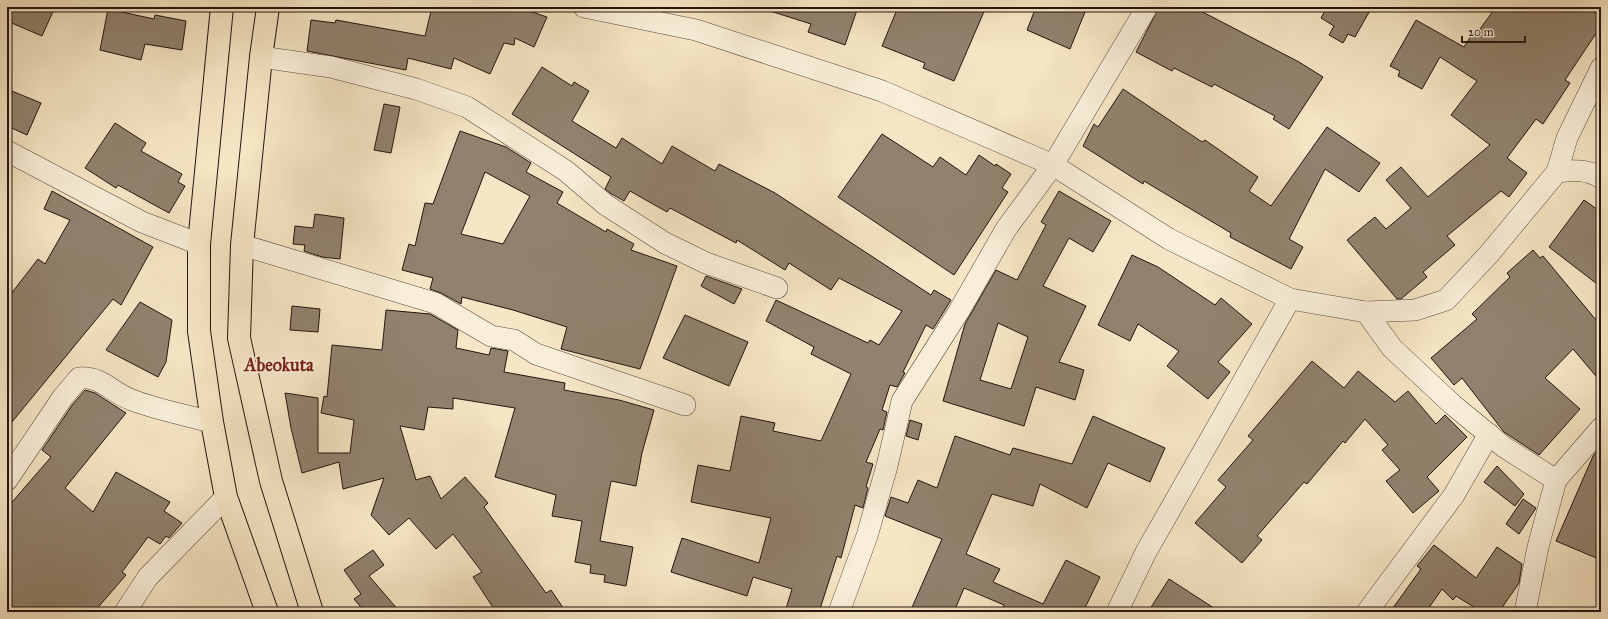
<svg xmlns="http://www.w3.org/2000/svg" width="1608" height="619" font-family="'IM FELL Great Primer',serif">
<rect width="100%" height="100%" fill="#f6e6c5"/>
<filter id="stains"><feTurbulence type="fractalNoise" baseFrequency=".005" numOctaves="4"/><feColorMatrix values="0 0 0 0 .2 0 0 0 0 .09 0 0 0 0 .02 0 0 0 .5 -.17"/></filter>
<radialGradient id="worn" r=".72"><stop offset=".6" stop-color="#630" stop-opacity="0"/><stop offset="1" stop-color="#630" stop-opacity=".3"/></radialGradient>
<!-- building -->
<g fill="#91826e" stroke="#231510" fill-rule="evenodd">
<path d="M 7,7 L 55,7 L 42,36 L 7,21 Z"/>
<path d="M 432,7 L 517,7 L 547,17 L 534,47 L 515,38 L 514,45 L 504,43 L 490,74 L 454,58 L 451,69 L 408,58 L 406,70 L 307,51 L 311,20 L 335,23 L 336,20 L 425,36 Z"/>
<path d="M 768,7 L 858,7 L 845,45 L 808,32 L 811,24 L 767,10 Z"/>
<path d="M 898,7 L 986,7 L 954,81 L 923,68 L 925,63 L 882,46 Z"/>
<path d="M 1036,7 L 1087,7 L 1070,49 L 1027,30 Z"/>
<path d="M 1159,7 L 1193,7 L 1299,62 L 1323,77 L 1289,129 L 1273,119 L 1275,116 L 1214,84 L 1212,87 L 1174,68 L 1172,71 L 1136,52 Z"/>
<path d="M 1327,7 L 1372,7 L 1355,37 L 1348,34 L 1343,43 L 1329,35 L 1334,26 L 1321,18 Z"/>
<path d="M 1496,7 L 1601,7 L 1601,26 L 1565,80 L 1570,83 L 1543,124 L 1536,119 L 1507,158 L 1527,173 L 1509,197 L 1501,191 L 1447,236 L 1455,245 L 1423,272 L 1427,277 L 1401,299 L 1397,299 L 1347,240 L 1375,217 L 1386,229 L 1411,208 L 1386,180 L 1401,167 L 1428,197 L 1490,145 L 1451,115 L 1477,81 L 1440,57 L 1422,89 L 1398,76 L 1400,71 L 1390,66 L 1416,20 L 1464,47 L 1474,31 L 1477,33 Z"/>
<path d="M 108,9 L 154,19 L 155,15 L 186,21 L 182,50 L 145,44 L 141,60 L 100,50 Z"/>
<path d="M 542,67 L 572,86 L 574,82 L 589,91 L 572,121 L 616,148 L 622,138 L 662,164 L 672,146 L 715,171 L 719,164 L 775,193 L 931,295 L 934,290 L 951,300 L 933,329 L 926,325 L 903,372 L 905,373 L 897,387 L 890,385 L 882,410 L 887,412 L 883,430 L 880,429 L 866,462 L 873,464 L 866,487 L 868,488 L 863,508 L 855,505 L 841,558 L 837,556 L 819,612 L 785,612 L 792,589 L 753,577 L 747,596 L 671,572 L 682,538 L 759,563 L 771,518 L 691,502 L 698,465 L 730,471 L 741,416 L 775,423 L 773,431 L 821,441 L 851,374 L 811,354 L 814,347 L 766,321 L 776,300 L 868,343 L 870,340 L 879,345 L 902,311 L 839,278 L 831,290 L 789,263 L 785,270 L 737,240 L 736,243 L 670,208 L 667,212 L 630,191 L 624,201 L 610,193 L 605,189 L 611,177 L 512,114 Z"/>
<path d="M 7,89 L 41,103 L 27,135 L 7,126 Z"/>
<path d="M 1123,89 L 1202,142 L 1205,140 L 1258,177 L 1249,191 L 1271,206 L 1327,127 L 1380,163 L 1359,192 L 1325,169 L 1289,239 L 1303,247 L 1291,269 L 1230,237 L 1231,233 L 1144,181 L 1143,184 L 1083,146 L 1094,124 L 1098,127 Z"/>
<path d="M 384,104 L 400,107 L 391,153 L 374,150 Z"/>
<path d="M 115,123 L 146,143 L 141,151 L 182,174 L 178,182 L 185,186 L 169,213 L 118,185 L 116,188 L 85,168 Z"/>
<path d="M 460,131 L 506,147 L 531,163 L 526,172 L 563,192 L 557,203 L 562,206 L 606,232 L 607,229 L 634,244 L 631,250 L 677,266 L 640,369 L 561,349 L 567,327 L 513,310 L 462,297 L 461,304 L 441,293 L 430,289 L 433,278 L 402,270 L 409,244 L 415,246 L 425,203 L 433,204 ZM 485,172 L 530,196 L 503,244 L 461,234 Z"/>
<path d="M 882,134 L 933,167 L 940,157 L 966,175 L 979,155 L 995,166 L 996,164 L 1011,174 L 1002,188 L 1008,192 L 954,275 L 838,197 Z"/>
<path d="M 52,191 L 153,247 L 121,305 L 113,299 L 7,428 L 7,299 L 38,259 L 45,264 L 70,220 L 44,209 Z"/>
<path d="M 1059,191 L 1111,221 L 1093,252 L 1069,238 L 1043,286 L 1086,306 L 1059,362 L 1084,370 L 1075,400 L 1036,387 L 1024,426 L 943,401 L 965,324 L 996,270 L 1017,280 L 1046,225 L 1041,222 ZM 998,323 L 1028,337 L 1011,389 L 980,380 Z"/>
<path d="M 1584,200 L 1601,212 L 1601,287 L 1549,247 Z"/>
<path d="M 315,214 L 344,218 L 340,259 L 322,257 L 304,251 L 305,245 L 293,244 L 295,226 L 313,228 Z"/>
<path d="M 1533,250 L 1540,258 L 1543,256 L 1601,326 L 1601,382 L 1573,349 L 1545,378 L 1580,409 L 1539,455 L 1504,432 L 1462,378 L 1454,385 L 1431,358 L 1477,319 L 1472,314 L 1510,277 L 1507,273 Z"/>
<path d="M 1132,255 L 1158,267 L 1215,305 L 1221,298 L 1252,324 L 1218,362 L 1230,372 L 1208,399 L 1167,366 L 1179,351 L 1138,324 L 1130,341 L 1098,325 Z"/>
<path d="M 706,276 L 742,289 L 734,304 L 701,286 Z"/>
<path d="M 140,302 L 172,320 L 166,362 L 158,377 L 106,350 Z"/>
<path d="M 292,306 L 320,309 L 318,332 L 290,330 Z"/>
<path d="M 386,310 L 430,314 L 458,330 L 456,348 L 489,355 L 491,348 L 508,351 L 504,372 L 565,383 L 564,390 L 619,400 L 654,410 L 642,453 L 636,486 L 611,481 L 600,541 L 633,547 L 626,586 L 604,582 L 605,575 L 590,573 L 591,565 L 575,562 L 582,521 L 552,516 L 556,495 L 495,477 L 515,408 L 453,398 L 453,409 L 428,407 L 424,430 L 400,426 L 416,480 L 430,476 L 441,499 L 465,477 L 488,503 L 484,507 L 546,593 L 551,590 L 566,612 L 496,612 L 473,577 L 482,572 L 453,534 L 436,549 L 409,518 L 389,535 L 371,515 L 384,478 L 343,489 L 339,462 L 302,473 L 291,428 L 285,393 L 318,398 L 318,453 L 350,453 L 354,420 L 321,413 L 324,396 L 327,397 L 332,345 L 382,350 Z"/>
<path d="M 685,315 L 748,342 L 729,386 L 663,358 Z"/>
<path d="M 1312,361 L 1344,388 L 1358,371 L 1395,402 L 1408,391 L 1436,424 L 1445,415 L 1467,437 L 1427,477 L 1439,491 L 1413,513 L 1386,481 L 1400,470 L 1382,450 L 1388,445 L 1365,419 L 1345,443 L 1343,441 L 1307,484 L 1304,482 L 1257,536 L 1262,540 L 1242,563 L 1195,523 L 1226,487 L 1218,480 L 1253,440 L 1248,436 Z"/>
<path d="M 85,390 L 95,393 L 126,413 L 65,488 L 93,512 L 116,472 L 170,502 L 164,511 L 182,523 L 169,538 L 166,536 L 160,544 L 148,537 L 122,572 L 126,575 L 94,612 L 7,612 L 7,508 L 51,457 L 42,450 L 73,404 Z"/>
<path d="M 1093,416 L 1165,448 L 1150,482 L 1108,463 L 1087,508 L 1040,484 L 1033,506 L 992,494 L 966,554 L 1000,569 L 993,582 L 1043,604 L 1066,560 L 1100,577 L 1083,612 L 1001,612 L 1004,605 L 964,588 L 954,612 L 910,612 L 942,539 L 885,516 L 891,497 L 908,503 L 918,480 L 937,488 L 955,436 L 1010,455 L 1013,448 L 1072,464 Z"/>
<path d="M 910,420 L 922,424 L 918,440 L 906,436 Z"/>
<path d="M 1601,446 L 1601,560 L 1556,541 L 1593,456 Z"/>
<path d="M 1497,466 L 1524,494 L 1515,506 L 1484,482 Z"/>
<path d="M 1523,499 L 1536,508 L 1519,534 L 1506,524 Z"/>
<path d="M 1434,545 L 1476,578 L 1497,547 L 1522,564 L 1519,583 L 1499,612 L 1482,612 L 1456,596 L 1453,600 L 1442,589 L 1426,612 L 1390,612 L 1421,569 L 1417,566 Z"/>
<path d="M 373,550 L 384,565 L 369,576 L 400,612 L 365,612 L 354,599 L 361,594 L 344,570 Z"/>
<path d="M 1169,579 L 1220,612 L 1148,612 Z"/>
</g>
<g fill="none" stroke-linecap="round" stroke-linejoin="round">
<!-- minor casing -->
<g stroke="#58493d" stroke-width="22">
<g id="minor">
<path d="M 584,7 L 696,30 L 882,91 L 1053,165 L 1169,239 L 1290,299 L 1366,312 L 1415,310 L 1446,300 L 1489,254 L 1557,172 C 1572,170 1588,169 1601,178"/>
<path d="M 261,57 L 331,67 L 416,89 L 467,107 L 566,171 L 606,205 L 665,243 L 706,263 L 777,288"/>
<path d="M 7,151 L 142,222 L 199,244"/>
<path d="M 1557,172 L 1567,138 L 1601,68"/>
<path d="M 242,245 L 435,303 L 491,336 L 514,340 L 536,354 L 685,405"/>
<path d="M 1366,312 L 1392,348 L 1453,405 L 1504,447 L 1556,480"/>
<path d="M 7,480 L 63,397 L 79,378 C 102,376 112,393 132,400 C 158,410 185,415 212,422"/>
<path d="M 125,612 L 148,577 L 226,497"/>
<path d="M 839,612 L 867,536 L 887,466 L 902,401 L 959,311 L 1006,229 L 1053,165 L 1147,7"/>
<path d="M 1117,612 L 1146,552 L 1290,299"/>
<path d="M 1367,612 L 1454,495 L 1489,434"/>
<path d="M 1525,612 L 1538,547 L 1556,480 L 1601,428"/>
</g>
</g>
<!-- trunk casing -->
<g stroke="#231510" stroke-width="24">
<g id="trunk">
<path d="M 222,7 L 199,244 L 199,331 L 212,422 L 226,497 L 267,612"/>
<path d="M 268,7 L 261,57 L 242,245 L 239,338 L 271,481 L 312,612"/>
</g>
</g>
<!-- minor -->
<use href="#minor" stroke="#f9efd9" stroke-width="21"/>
<!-- trunk -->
<use href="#trunk" stroke="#f6e6c5" stroke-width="22"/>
</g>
<g text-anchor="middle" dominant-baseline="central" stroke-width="3.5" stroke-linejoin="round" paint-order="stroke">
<!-- district labels -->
<g font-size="18" font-weight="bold" fill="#7a1f14" stroke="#f9efd9">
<text x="279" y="365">Abeokuta</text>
</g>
</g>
<!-- margin -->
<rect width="1608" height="619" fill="none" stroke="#f6e6c5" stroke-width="24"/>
<rect x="8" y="8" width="1592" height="603" fill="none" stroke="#231510" stroke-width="2"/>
<rect x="12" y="12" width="1584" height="595" fill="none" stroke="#231510"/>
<!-- scale -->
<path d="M1462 36v6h63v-6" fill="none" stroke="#231510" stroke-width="2"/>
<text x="1468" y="36" font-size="12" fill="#231510" stroke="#f9efd9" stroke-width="3" paint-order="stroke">20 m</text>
<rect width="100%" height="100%" filter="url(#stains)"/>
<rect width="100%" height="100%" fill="url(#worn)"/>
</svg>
